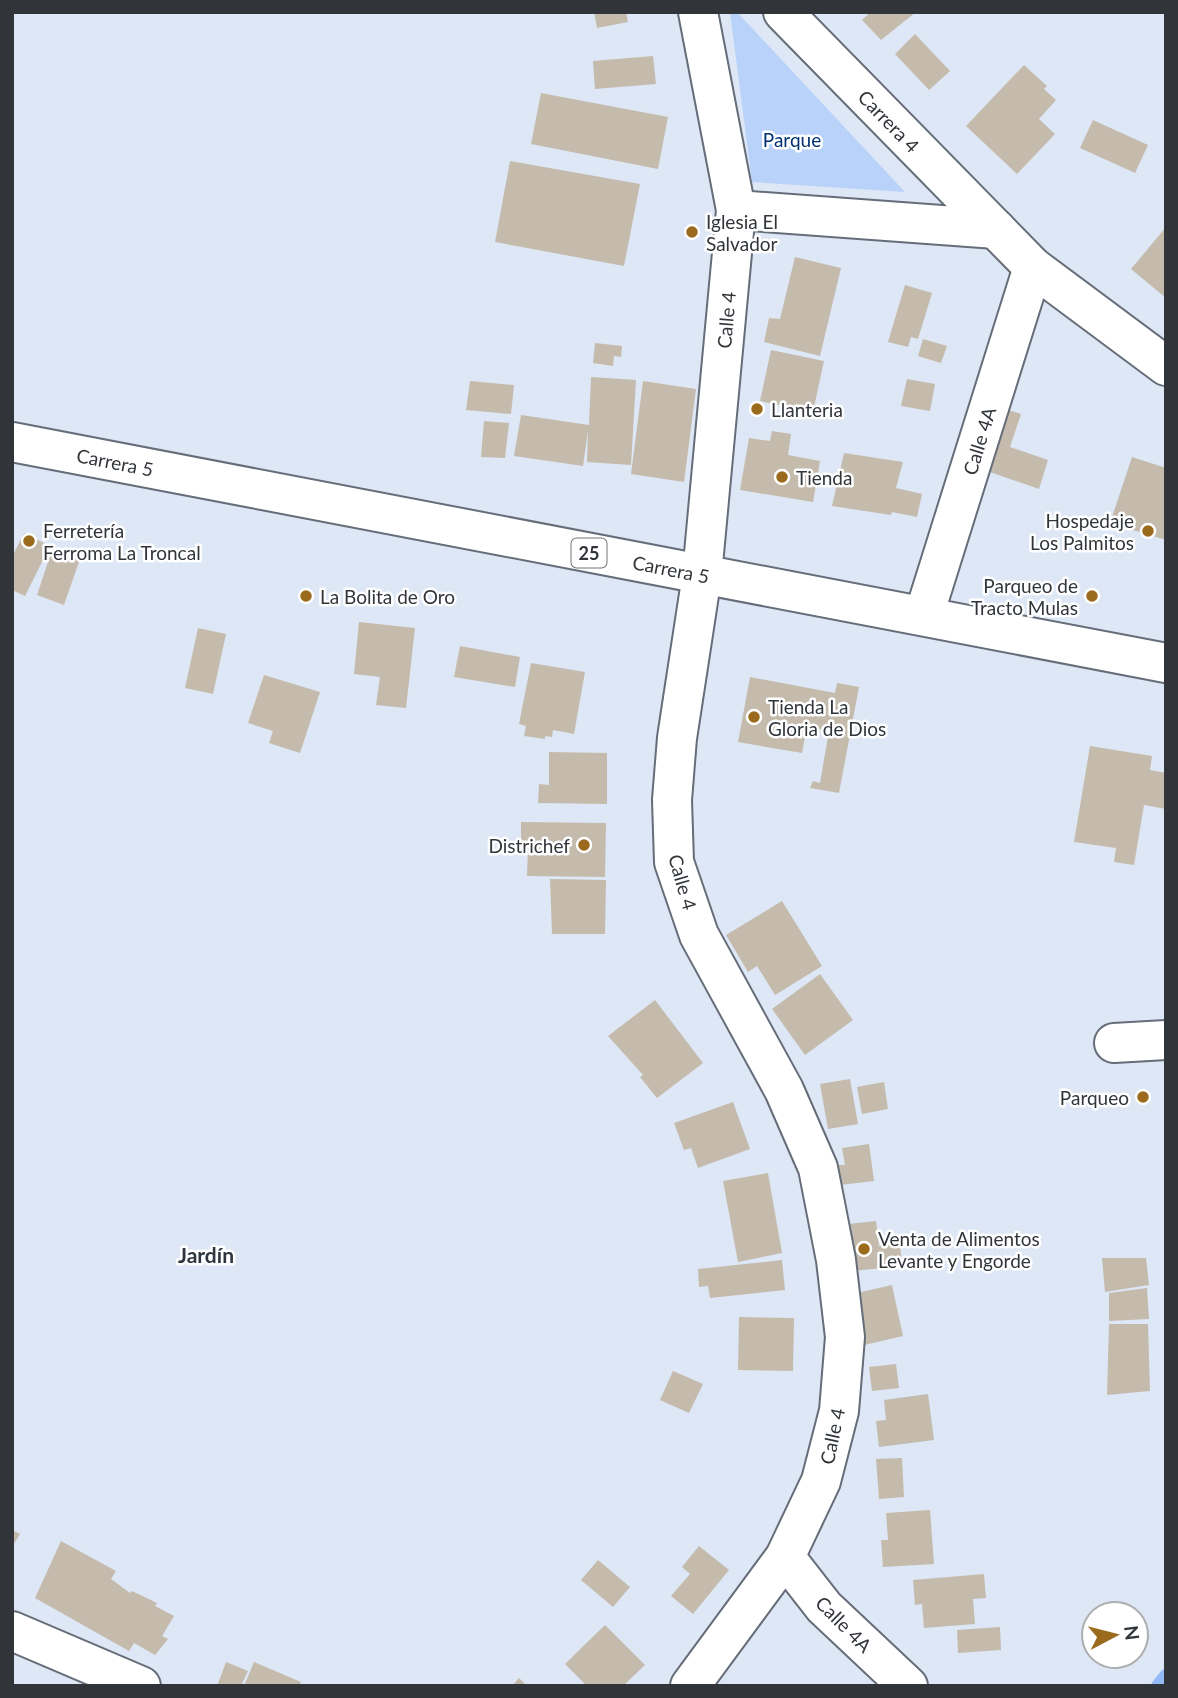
<svg xmlns="http://www.w3.org/2000/svg" width="1178" height="1698" font-family="Lato,sans-serif">
<rect width="100%" height="100%" fill="#dee7f5"/>
<!-- green -->
<path fill="#b8d2fa" d="M 730,12 L 737,12 L 905,192 L 752,182 Z"/>
<g fill="none" stroke-linecap="round" stroke-linejoin="round">
<!-- stream -->
<path stroke="#91baf7" stroke-width="14" d="M 1158,1686 L 1166,1676"/>
</g>
<!-- building -->
<g fill="#c4bbad">
<path d="M 594,12 L 626,12 L 628,22 L 597,28 Z"/>
<path d="M 871,12 L 916,12 L 881,40 L 862,20 Z"/>
<path d="M 915,34 L 950,71 L 929,90 L 895,54 Z"/>
<path d="M 653,56 L 656,84 L 595,89 L 593,61 Z"/>
<path d="M 1024,65 L 1047,86 L 1044,89 L 1056,100 L 1039,119 L 1055,134 L 1017,174 L 966,126 Z"/>
<path d="M 541,93 L 668,117 L 658,169 L 531,144 Z"/>
<path d="M 1093,120 L 1148,145 L 1135,173 L 1080,148 Z"/>
<path d="M 510,161 L 640,184 L 624,266 L 495,242 Z"/>
<path d="M 1166,227 L 1166,298 L 1131,269 Z"/>
<path d="M 795,257 L 841,268 L 820,356 L 764,342 L 769,318 L 780,319 Z"/>
<path d="M 905,285 L 932,293 L 918,339 L 911,337 L 908,347 L 888,342 Z"/>
<path d="M 923,339 L 947,346 L 941,363 L 918,356 Z"/>
<path d="M 595,343 L 622,346 L 621,357 L 614,356 L 613,366 L 593,363 Z"/>
<path d="M 771,350 L 824,361 L 813,412 L 760,401 Z"/>
<path d="M 591,377 L 636,380 L 631,465 L 587,462 L 588,431 L 583,466 L 514,456 L 521,415 L 589,425 Z"/>
<path d="M 907,379 L 935,384 L 930,411 L 901,406 Z"/>
<path d="M 470,381 L 514,385 L 511,414 L 466,410 Z"/>
<path d="M 643,381 L 696,389 L 684,482 L 631,474 Z"/>
<path d="M 995,406 L 1021,414 L 1010,447 L 1048,460 L 1039,489 L 984,470 Z"/>
<path d="M 484,421 L 509,423 L 505,458 L 481,457 Z"/>
<path d="M 772,431 L 791,434 L 788,455 L 820,461 L 813,502 L 740,490 L 749,438 L 770,441 Z"/>
<path d="M 844,453 L 903,462 L 896,488 L 922,494 L 917,517 L 892,512 L 891,515 L 832,506 Z"/>
<path d="M 1132,457 L 1166,468 L 1166,540 L 1110,523 Z"/>
<path d="M 24,533 L 50,546 L 25,596 L 12,590 L 12,557 Z"/>
<path d="M 53,547 L 81,556 L 64,605 L 37,595 Z"/>
<path d="M 359,622 L 415,628 L 406,708 L 376,705 L 380,677 L 354,674 Z"/>
<path d="M 198,628 L 226,634 L 213,694 L 185,688 Z"/>
<path d="M 460,646 L 520,657 L 515,687 L 454,677 Z"/>
<path d="M 531,663 L 585,672 L 574,734 L 553,730 L 552,737 L 545,736 L 545,739 L 524,736 L 526,726 L 519,724 Z"/>
<path d="M 264,675 L 320,692 L 300,753 L 269,743 L 273,731 L 248,723 Z"/>
<path d="M 750,677 L 835,693 L 837,683 L 859,687 L 839,793 L 810,788 L 813,781 L 820,783 L 829,731 L 807,727 L 802,753 L 738,742 Z"/>
<path d="M 1090,746 L 1152,756 L 1150,770 L 1166,773 L 1166,809 L 1144,805 L 1134,865 L 1114,862 L 1116,848 L 1074,842 Z"/>
<path d="M 549,752 L 607,753 L 607,804 L 538,803 L 539,784 L 549,785 Z"/>
<path d="M 521,822 L 606,823 L 605,877 L 527,876 L 528,849 L 521,849 Z"/>
<path d="M 550,879 L 606,880 L 605,934 L 552,934 Z"/>
<path d="M 782,901 L 822,966 L 775,995 L 757,966 L 748,972 L 726,935 Z"/>
<path d="M 820,974 L 853,1020 L 805,1055 L 772,1009 Z"/>
<path d="M 655,1000 L 703,1063 L 657,1098 L 640,1077 L 643,1075 L 608,1036 Z"/>
<path d="M 850,1079 L 858,1124 L 828,1129 L 820,1084 Z"/>
<path d="M 884,1082 L 888,1109 L 862,1114 L 857,1087 Z"/>
<path d="M 733,1102 L 750,1149 L 698,1168 L 691,1148 L 684,1150 L 674,1123 Z"/>
<path d="M 869,1144 L 874,1181 L 840,1185 L 838,1165 L 845,1165 L 842,1148 Z"/>
<path d="M 768,1173 L 782,1253 L 738,1262 L 723,1181 Z"/>
<path d="M 876,1221 L 879,1246 L 900,1244 L 902,1266 L 843,1272 L 839,1225 Z"/>
<path d="M 1102,1258 L 1146,1258 L 1149,1285 L 1105,1292 Z"/>
<path d="M 782,1260 L 785,1290 L 710,1298 L 708,1286 L 699,1287 L 698,1269 Z"/>
<path d="M 892,1285 L 903,1336 L 860,1346 L 848,1295 Z"/>
<path d="M 1147,1288 L 1149,1319 L 1109,1321 L 1109,1293 Z"/>
<path d="M 739,1317 L 794,1318 L 793,1371 L 738,1370 Z"/>
<path d="M 1109,1324 L 1148,1324 L 1150,1391 L 1107,1395 Z"/>
<path d="M 896,1364 L 899,1388 L 872,1391 L 869,1367 Z"/>
<path d="M 673,1371 L 703,1384 L 689,1413 L 660,1400 Z"/>
<path d="M 928,1394 L 934,1440 L 879,1447 L 876,1421 L 886,1420 L 884,1400 Z"/>
<path d="M 902,1458 L 904,1497 L 879,1499 L 876,1459 Z"/>
<path d="M 930,1510 L 934,1564 L 883,1567 L 881,1540 L 888,1540 L 886,1513 Z"/>
<path d="M 12,1530 L 20,1534 L 12,1547 Z"/>
<path d="M 61,1541 L 116,1571 L 111,1579 L 130,1593 L 132,1591 L 157,1603 L 155,1606 L 174,1616 L 162,1636 L 168,1639 L 155,1655 L 134,1643 L 129,1651 L 35,1598 Z"/>
<path d="M 699,1546 L 729,1570 L 693,1614 L 671,1596 L 690,1574 L 682,1567 Z"/>
<path d="M 598,1560 L 630,1587 L 613,1607 L 581,1580 Z"/>
<path d="M 984,1574 L 986,1598 L 973,1599 L 975,1624 L 924,1628 L 922,1604 L 915,1605 L 913,1580 Z"/>
<path d="M 605,1625 L 645,1665 L 623,1686 L 587,1686 L 565,1664 Z"/>
<path d="M 1000,1627 L 1001,1650 L 958,1653 L 957,1630 Z"/>
<path d="M 226,1662 L 248,1671 L 241,1686 L 217,1686 Z"/>
<path d="M 254,1662 L 301,1682 L 299,1686 L 244,1686 Z"/>
<path d="M 519,1678 L 527,1686 L 512,1686 Z"/>
</g>
<g fill="none" stroke-linecap="round" stroke-linejoin="round">
<!-- minor casing -->
<g stroke="#656d79" stroke-width="42">
<g id="minor">
<path d="M 783,12 L 1033,267 L 1166,366"/>
<path d="M 736,210 L 996,229"/>
<path d="M 924,615 L 1033,267"/>
<path d="M 1114,1043 L 1166,1040"/>
<path d="M 785,1557 L 824,1607 L 908,1686"/>
<path d="M 12,1631 L 141,1686"/>
<path d="M 690,1686 L 785,1557 L 821,1481 L 839,1411 L 845,1337 L 836,1260 L 818,1168 L 784,1090 L 699,935 L 674,862 L 672,800 L 677,738 L 702,575 L 736,210 L 698,12"/>
</g>
</g>
<!-- highway casing -->
<g stroke="#656d79" stroke-width="42">
<path id="highway" d="M 12,442 L 1166,663"/>
</g>
<!-- minor -->
<use href="#minor" stroke="#fff" stroke-width="38"/>
<!-- highway -->
<use href="#highway" stroke="#fff" stroke-width="38"/>
</g>
<!-- markers -->
<g fill="#9a6b1c" stroke="#fff" stroke-width="2.5">
<circle cx="692" cy="232" r="7"/>
<circle cx="757" cy="409" r="7"/>
<circle cx="782" cy="477" r="7"/>
<circle cx="1148" cy="531" r="7"/>
<circle cx="29" cy="541" r="7"/>
<circle cx="306" cy="596" r="7"/>
<circle cx="1092" cy="596" r="7"/>
<circle cx="754" cy="717" r="7"/>
<circle cx="584" cy="845" r="7"/>
<circle cx="1143" cy="1097" r="7"/>
<circle cx="864" cy="1249" r="7"/>
</g>
<g text-anchor="middle" dominant-baseline="central" stroke-width="5" stroke-linejoin="round" paint-order="stroke">
<!-- shield labels -->
<rect fill="#fff" stroke="#6f7275" stroke-width="2" x="571.5" y="538.5" width="35" height="29" rx="5"/>
<g font-size="18" font-weight="bold" fill="#31353a">
<text x="589" y="553">25</text>
</g>
<!-- street labels -->
<g font-size="19" fill="#31353a" stroke="#fff">
<text transform="translate(889 121) rotate(46)">Carrera 4</text>
<text transform="translate(726 320) rotate(-85)">Calle 4</text>
<text transform="translate(979 441) rotate(-73)">Calle 4A</text>
<text transform="translate(115 462) rotate(11)">Carrera 5</text>
<text transform="translate(671 569) rotate(11)">Carrera 5</text>
<text transform="translate(683 882) rotate(74)">Calle 4</text>
<text transform="translate(832 1436) rotate(-78)">Calle 4</text>
<text transform="translate(844 1624) rotate(45)">Calle 4A</text>
</g>
<!-- park labels -->
<g font-size="19" fill="#003172" stroke="#fff">
<text x="792" y="139">Parque</text>
</g>
<!-- poi labels -->
<g font-size="19" fill="#31353a" stroke="#fff" text-anchor="start">
<text x="706" y="221">Iglesia El<tspan x="706" dy="22">Salvador</tspan></text>
<text x="771" y="409">Llanteria</text>
<text x="796" y="477">Tienda</text>
<text x="1134" y="520" text-anchor="end">Hospedaje<tspan x="1134" dy="22">Los Palmitos</tspan></text>
<text x="43" y="530">Ferretería<tspan x="43" dy="22">Ferroma La Troncal</tspan></text>
<text x="1078" y="585" text-anchor="end">Parqueo de<tspan x="1078" dy="22">Tracto Mulas</tspan></text>
<text x="320" y="596">La Bolita de Oro</text>
<text x="768" y="706">Tienda La<tspan x="768" dy="22">Gloria de Dios</tspan></text>
<text x="570" y="845" text-anchor="end">Districhef</text>
<text x="1129" y="1097" text-anchor="end">Parqueo</text>
<text x="878" y="1238">Venta de Alimentos<tspan x="878" dy="22">Levante y Engorde</tspan></text>
</g>
<!-- neighbourhood labels -->
<g font-size="21" font-weight="bold" fill="#2e3540" stroke="#fff">
<text x="206" y="1254">Jardín</text>
</g>
</g>
<!-- border -->
<rect width="1178" height="1698" fill="none" stroke="#31353a" stroke-width="28"/>
<!-- north arrow -->
<g transform="translate(1115 1635) rotate(83)"><circle r="33" fill="#ffffff" stroke="#adaeb0" stroke-width="2"/>
<path d="M0-5L12 26L0 18L-12 26Z" fill="#9a6b1c"/>
<text y="-10" font-size="19" font-weight="bold" text-anchor="middle" fill="#31353a">N</text>
</g>
</svg>
